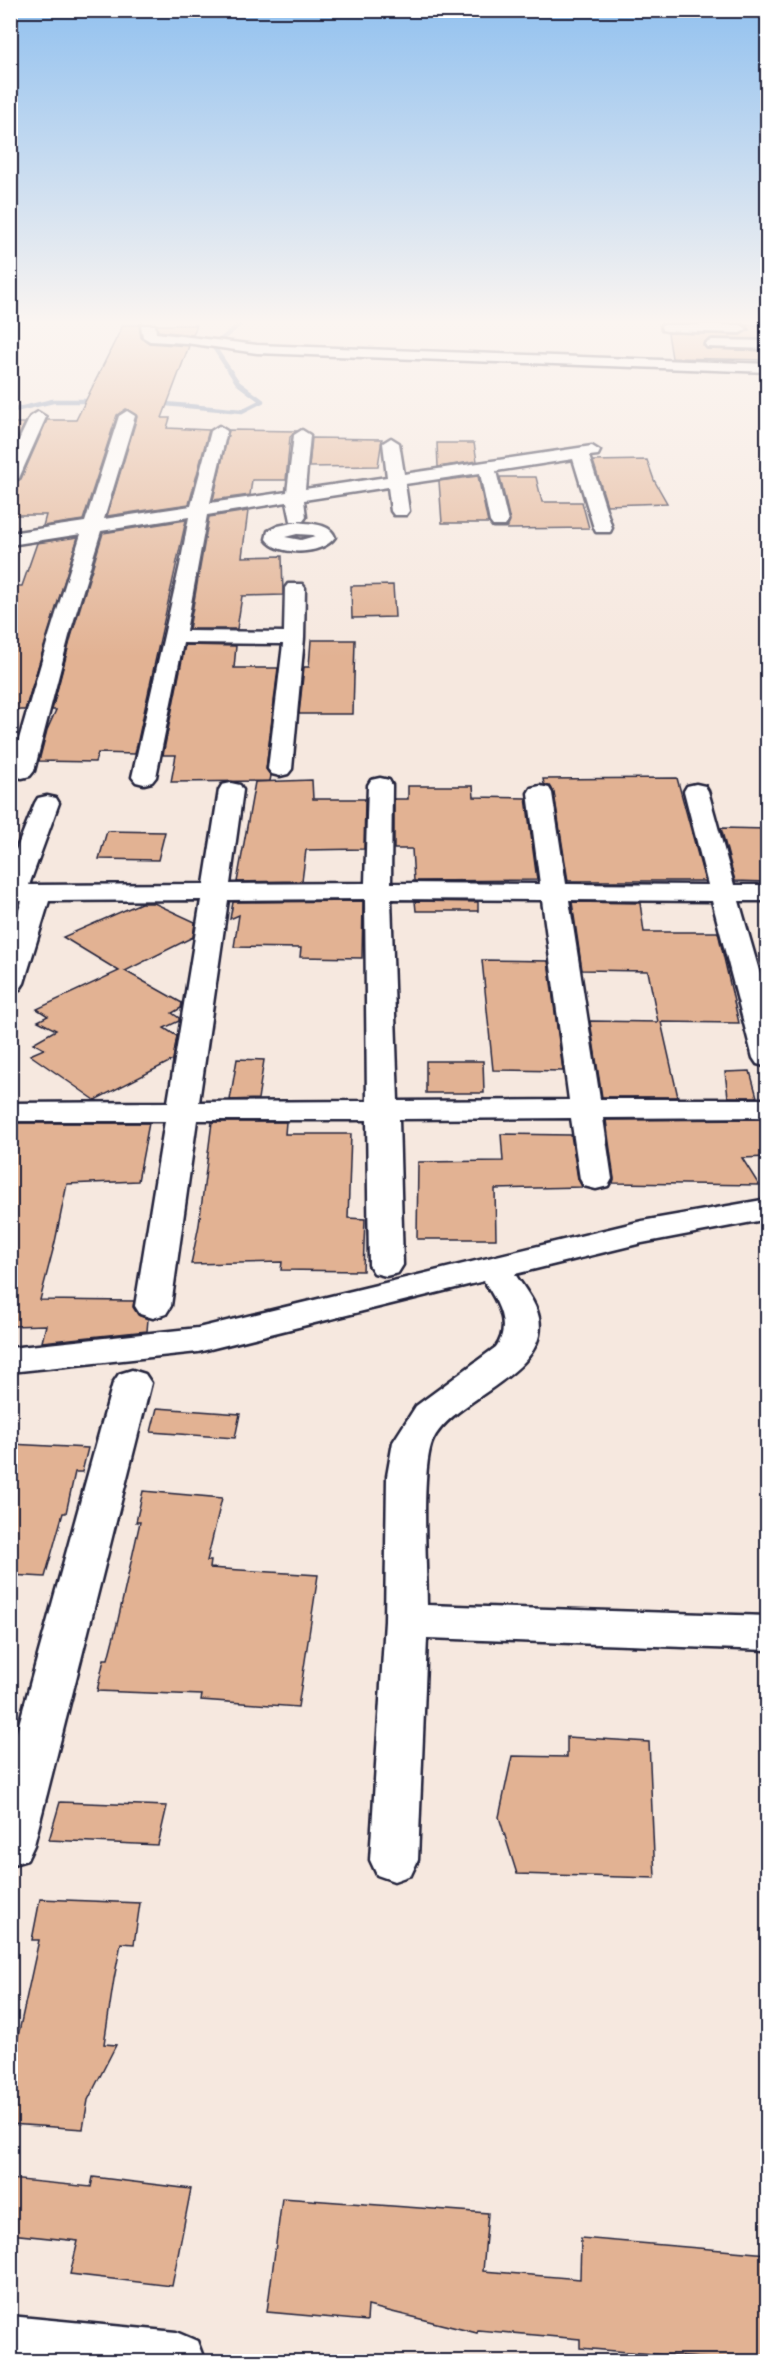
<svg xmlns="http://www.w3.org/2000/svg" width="778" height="2372" font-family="'Balsamiq Sans',sans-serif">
<rect width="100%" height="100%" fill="#f6e8df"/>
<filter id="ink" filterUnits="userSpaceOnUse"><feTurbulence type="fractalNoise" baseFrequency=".0167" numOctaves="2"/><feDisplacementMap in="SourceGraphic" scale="12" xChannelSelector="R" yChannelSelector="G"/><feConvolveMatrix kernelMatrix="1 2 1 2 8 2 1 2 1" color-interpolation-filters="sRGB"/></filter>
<g filter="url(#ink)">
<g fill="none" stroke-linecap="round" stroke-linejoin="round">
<!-- stream -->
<g stroke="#788dae" stroke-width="4.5">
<path d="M 155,403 L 242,411 L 262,401 L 238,383 L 213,346 L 239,325"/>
<path d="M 10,411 L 53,401 L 97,401"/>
</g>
</g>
<!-- building -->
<g fill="#e2b293" stroke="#22223b" stroke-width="1.5">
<path d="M 123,325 L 139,325 L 141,337 L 149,343 L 189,346 L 162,418 L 170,418 L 167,428 L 209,430 L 189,504 L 107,516 L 137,417 L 126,409 L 117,415 L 83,520 L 43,526 L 46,515 L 10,515 L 10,485 L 21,479 L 47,420 L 76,420 Z"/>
<path d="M 157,325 L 197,325 L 193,335 L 158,331 Z"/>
<path d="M 745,325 L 768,325 L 768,339 L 712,338 L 704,342 L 703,345 L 707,349 L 768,351 L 768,360 L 672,358 L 668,333 L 740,335 L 749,330 Z"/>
<path d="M 10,423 L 25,423 L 10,453 Z"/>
<path d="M 229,430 L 297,431 L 290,437 L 286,480 L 252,480 L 250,495 L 213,500 Z"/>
<path d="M 312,438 L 382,439 L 378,466 L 309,467 Z"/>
<path d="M 437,443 L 474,443 L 477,461 L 438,467 Z"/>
<path d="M 647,460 L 654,480 L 667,503 L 607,505 L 593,461 Z"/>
<path d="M 478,476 L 488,523 L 442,523 L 439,481 Z"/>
<path d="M 500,477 L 536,477 L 542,502 L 582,502 L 589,528 L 507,529 L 510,521 Z"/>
<path d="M 248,511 L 242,557 L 282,556 L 283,595 L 242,596 L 237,629 L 189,629 L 209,517 Z"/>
<path d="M 186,520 L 135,754 L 98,753 L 95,762 L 39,761 L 47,730 L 56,710 L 52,710 L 71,637 L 103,533 Z"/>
<path d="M 78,537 L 25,710 L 10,710 L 10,586 L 22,586 L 37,543 Z"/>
<path d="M 393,585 L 395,617 L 352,618 L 351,586 Z"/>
<path d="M 311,640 L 355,640 L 353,714 L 299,714 L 304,667 L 309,667 Z"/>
<path d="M 185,645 L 236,646 L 234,668 L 278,668 L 266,769 L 271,776 L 270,781 L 171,782 L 176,755 L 163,755 Z"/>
<path d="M 677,778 L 705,881 L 568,881 L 554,793 L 551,787 L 544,784 L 543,779 Z"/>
<path d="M 312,780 L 313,799 L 365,799 L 364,849 L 306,850 L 302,881 L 237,882 L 255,782 Z"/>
<path d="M 408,786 L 473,786 L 474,797 L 526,798 L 537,880 L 414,881 L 412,849 L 394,849 L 394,799 L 408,799 Z"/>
<path d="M 721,828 L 768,829 L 768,882 L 735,881 Z"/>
<path d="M 107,831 L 165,832 L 158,860 L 99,859 Z"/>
<path d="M 363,901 L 362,958 L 300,957 L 301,948 L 234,947 L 239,915 L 230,919 L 233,902 Z"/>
<path d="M 415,901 L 478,902 L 478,911 L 416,911 Z"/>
<path d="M 572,902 L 640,903 L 644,932 L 718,932 L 739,1023 L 661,1022 L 678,1097 L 602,1097 L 590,1021 L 658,1022 L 648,971 L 582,970 Z"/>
<path d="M 141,903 L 154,903 L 195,922 L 193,937 L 125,971 L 182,1003 L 181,1008 L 172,1013 L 179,1018 L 179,1021 L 164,1028 L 177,1036 L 173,1060 L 95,1100 L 30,1055 L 44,1049 L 33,1043 L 56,1030 L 38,1021 L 48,1016 L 37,1009 L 119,971 L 63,937 Z"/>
<path d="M 482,960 L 548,961 L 563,1071 L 493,1070 Z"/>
<path d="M 237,1059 L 264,1060 L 258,1099 L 230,1100 Z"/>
<path d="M 426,1061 L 483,1061 L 484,1093 L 426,1093 Z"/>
<path d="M 750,1071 L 757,1097 L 728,1097 L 725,1072 Z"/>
<path d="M 768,1119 L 768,1157 L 742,1158 L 759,1185 L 613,1183 L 614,1179 L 606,1120 Z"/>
<path d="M 212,1122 L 286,1122 L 285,1134 L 351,1134 L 348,1218 L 365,1219 L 363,1271 L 281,1270 L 282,1262 L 191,1264 L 199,1225 Z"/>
<path d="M 17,1123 L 149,1123 L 138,1181 L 67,1184 L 55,1242 L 40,1300 L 134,1301 L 133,1307 L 138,1315 L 148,1319 L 147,1331 L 42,1342 L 46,1325 L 10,1326 L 10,1150 Z"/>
<path d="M 501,1134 L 571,1135 L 578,1179 L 582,1187 L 495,1189 L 496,1239 L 417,1239 L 418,1162 L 503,1161 Z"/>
<path d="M 157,1408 L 240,1414 L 235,1438 L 151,1432 Z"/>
<path d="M 10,1444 L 88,1448 L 82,1472 L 75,1472 L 66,1513 L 63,1513 L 45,1577 L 10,1575 Z"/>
<path d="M 143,1491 L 222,1498 L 207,1561 L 211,1561 L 210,1568 L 318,1575 L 298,1707 L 201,1700 L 202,1695 L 97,1691 L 104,1659 L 108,1659 L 118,1620 L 140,1522 L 136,1522 Z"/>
<path d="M 567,1737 L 649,1742 L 655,1878 L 517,1874 L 499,1817 L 512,1756 L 567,1757 Z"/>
<path d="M 60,1802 L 167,1806 L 158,1845 L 49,1840 Z"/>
<path d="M 40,1899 L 140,1903 L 134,1944 L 121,1943 L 114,1979 L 104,2044 L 116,2045 L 88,2100 L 83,2129 L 10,2124 L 10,2041 L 17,2041 L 39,1940 L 32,1940 Z"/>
<path d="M 93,2177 L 191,2189 L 172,2286 L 70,2274 L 78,2241 L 10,2234 L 10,2179 L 91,2187 Z"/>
<path d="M 282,2198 L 488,2213 L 483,2271 L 580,2279 L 581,2238 L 768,2254 L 768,2361 L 736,2361 L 580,2348 L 580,2339 L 478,2330 L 477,2333 L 368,2306 L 367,2321 L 267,2312 Z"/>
</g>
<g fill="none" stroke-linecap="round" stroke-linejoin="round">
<!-- minor casing -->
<g stroke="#22223b" stroke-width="5">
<g id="minor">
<path d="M 141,325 L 155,325 L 156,333 L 257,345 L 768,364 L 768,372 L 257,353 L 186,343 L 150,341 L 143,337 Z"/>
<path d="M 661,325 L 741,325 L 747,329 L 740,333 L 667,331 L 662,330 Z"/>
<path d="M 712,340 L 768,341 L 768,349 L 707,347 L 705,344 Z"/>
<path d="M 127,411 L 135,416 L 104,519 L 191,506 L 211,431 L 219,426 L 227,431 L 210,503 L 287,492 L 294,435 L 302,430 L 310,435 L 305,489 L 387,477 L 383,443 L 391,438 L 399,443 L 404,474 L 592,446 L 600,451 L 598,455 L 589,456 L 612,528 L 610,532 L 596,532 L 594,528 L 573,459 L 496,471 L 508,522 L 505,526 L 493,526 L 490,522 L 480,473 L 405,484 L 409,511 L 406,515 L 394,515 L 391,511 L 388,487 L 304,500 L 306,517 L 303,521 L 291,521 L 287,502 L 207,515 L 186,631 L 284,632 L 285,588 L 288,584 L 302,584 L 305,588 L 304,638 L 292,769 L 288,774 L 280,776 L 272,774 L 268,769 L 283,644 L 183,643 L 156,777 L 152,782 L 144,784 L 136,782 L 132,777 L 180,565 L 189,517 L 101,531 L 69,636 L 34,771 L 30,776 L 22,778 L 14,776 L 10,770 L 49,636 L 81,534 L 10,545 L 10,533 L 85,522 L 119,416 Z"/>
<path d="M 38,412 L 46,417 L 19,478 L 10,483 L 10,459 L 30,417 Z"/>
<path d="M 297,522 C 310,524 330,523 335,537 C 323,555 278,557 266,539 L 268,531 L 278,526 ZM 297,534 L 313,535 L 315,536 L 301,540 L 285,537 Z"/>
<path d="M 380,778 L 389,780 L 392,785 L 391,883 L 540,884 L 528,793 L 531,788 L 540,786 L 549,788 L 552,793 L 566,884 L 708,885 L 684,791 L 687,786 L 696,784 L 705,786 L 708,791 L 734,885 L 768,885 L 768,901 L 739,901 L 768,1002 L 768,1067 L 757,1064 L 753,1058 L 712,901 L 569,900 L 600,1099 L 768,1099 L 768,1117 L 603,1118 L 612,1179 L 608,1186 L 596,1189 L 584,1186 L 580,1179 L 571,1118 L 399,1119 L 403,1265 L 398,1273 L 386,1276 L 374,1273 L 369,1265 L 367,1120 L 197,1120 L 171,1306 L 166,1314 L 153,1318 L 140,1314 L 135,1306 L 165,1121 L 10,1121 L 10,1103 L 168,1102 L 201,900 L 49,901 L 24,983 L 20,989 L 10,991 L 10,937 L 22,901 L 10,901 L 10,865 L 35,803 L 38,798 L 47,796 L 56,798 L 59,803 L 29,885 L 204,884 L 219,790 L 222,785 L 231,783 L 240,785 L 243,790 L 230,884 L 365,883 L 368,785 L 371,780 ZM 365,899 L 367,1101 L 199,1102 L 228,900 ZM 391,899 L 542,900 L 569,1100 L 398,1101 Z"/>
<path d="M 768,1199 L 768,1219 L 642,1243 L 515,1274 C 523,1287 536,1302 539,1318 C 550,1374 453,1398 433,1440 C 420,1466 427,1572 427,1605 L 768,1616 L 768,1650 L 427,1638 L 418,1860 L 411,1875 L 394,1881 L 377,1875 L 370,1860 L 385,1621 L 387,1476 L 393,1442 L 416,1406 L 496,1347 C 512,1325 497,1301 484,1281 L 198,1352 L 10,1372 L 10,1348 L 198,1328 L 642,1221 Z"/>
<path d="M 132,1370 L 145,1374 L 151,1383 L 34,1845 L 27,1860 L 10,1865 L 10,1757 L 113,1383 L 119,1374 Z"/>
<path d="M 10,2316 L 176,2332 L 197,2341 L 205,2362 L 10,2362 Z"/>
</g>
</g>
<!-- minor -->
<use href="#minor" fill="#fff" fill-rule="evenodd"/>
</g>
</g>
<!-- sky -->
<linearGradient id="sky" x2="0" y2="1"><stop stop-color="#92c1ef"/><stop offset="0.49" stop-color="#fbf5f1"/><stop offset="1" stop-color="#fbf5f1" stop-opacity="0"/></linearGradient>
<rect width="778" height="657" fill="url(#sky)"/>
<!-- margin -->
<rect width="778" height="2372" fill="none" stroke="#fff" stroke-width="36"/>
<rect x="18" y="18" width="742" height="2336" fill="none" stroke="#22223b" stroke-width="2" filter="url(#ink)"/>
</svg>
